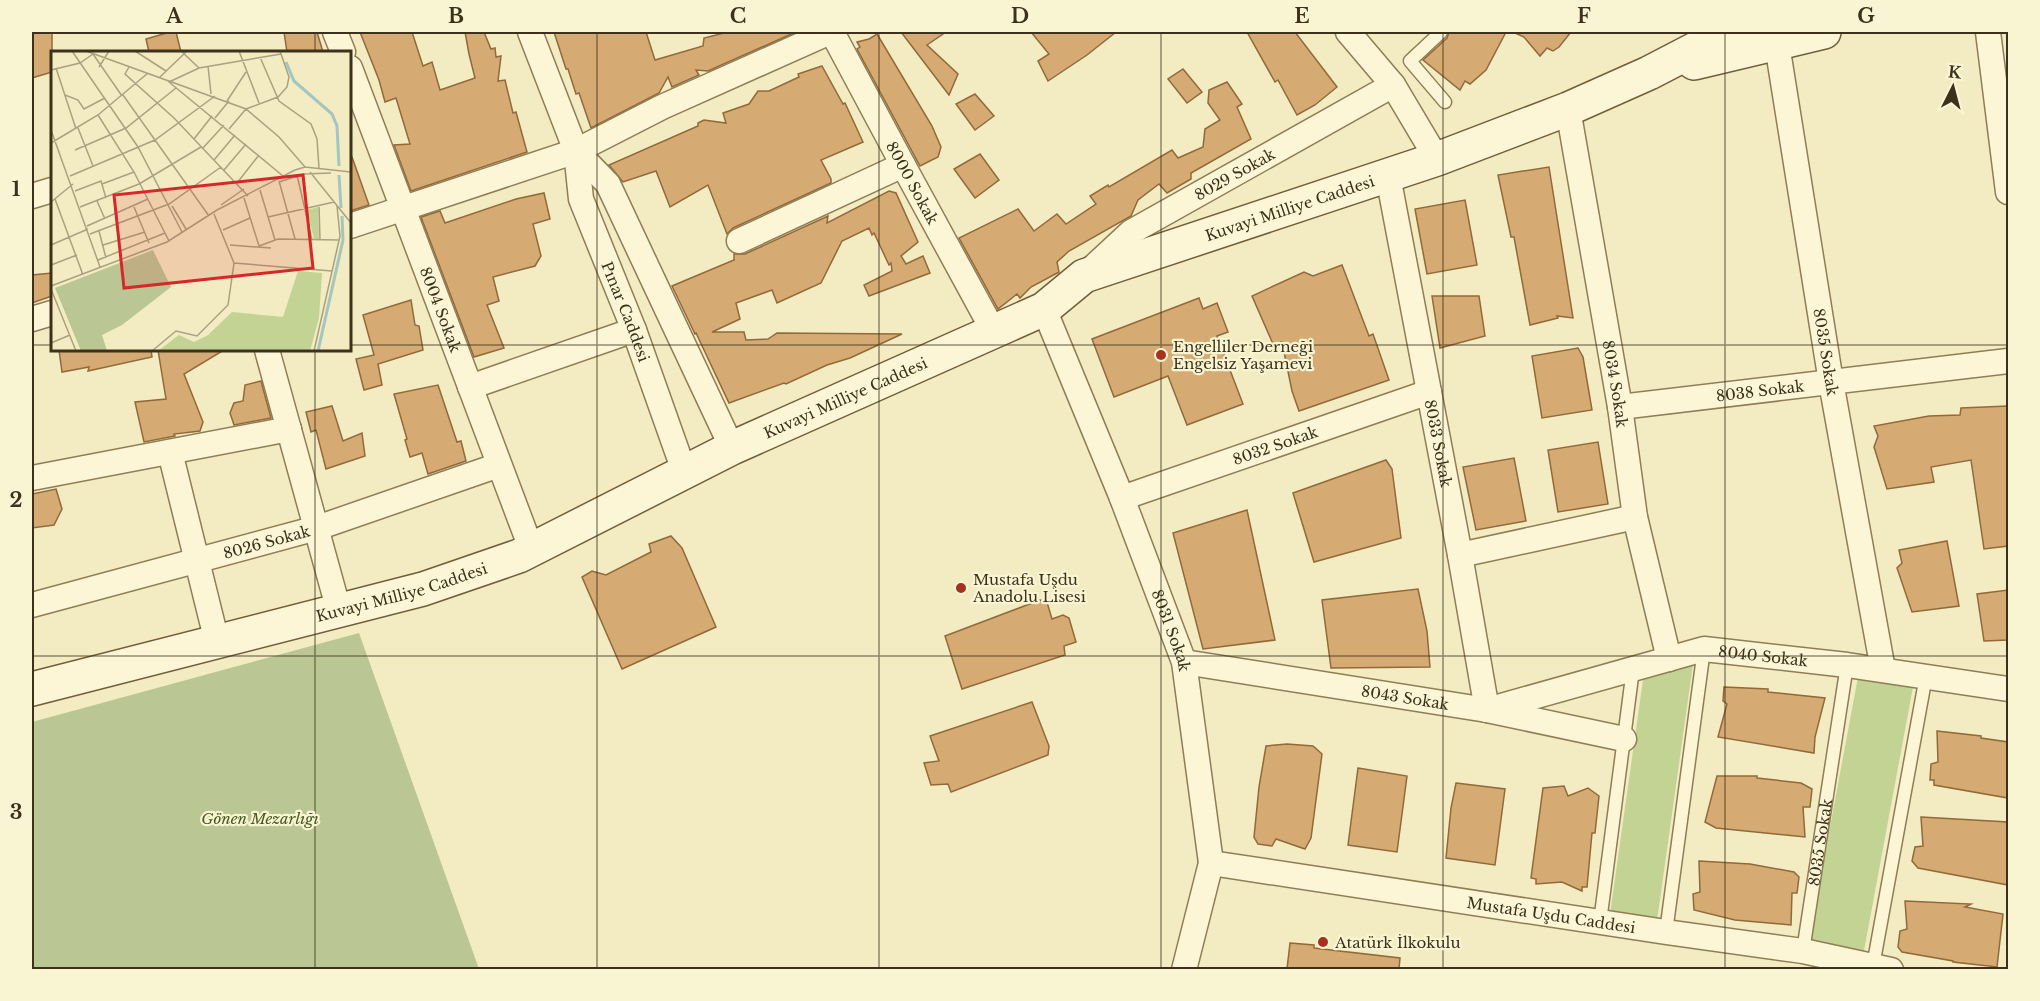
<svg xmlns="http://www.w3.org/2000/svg" width="2040" height="1001" font-family="'Libre Baskerville',serif">
<rect width="100%" height="100%" fill="#f3ebc2"/>
<!-- green -->
<g fill="#c3d394">
<path d="M 1693,664 L 1657,921 L 1610,914 L 1643,680 Z"/>
<path d="M 1858,677 L 1913,687 L 1863,956 L 1808,945 Z"/>
</g>
<!-- cemetery -->
<path fill="#bac794" d="M 359,633 L 479,969 L 32,969 L 32,722 Z"/>
<!-- building -->
<g fill="#d6aa73" stroke="#926939" stroke-width="1.5">
<path d="M 32,32 L 52,32 L 52,72 L 32,78 Z"/>
<path d="M 170,32 L 176,32 L 181,52 L 149,52 L 146,39 Z"/>
<path d="M 284,32 L 317,32 L 323,52 L 287,52 Z"/>
<path d="M 360,32 L 412,32 L 423,66 L 432,62 L 440,90 L 475,78 L 469,54 L 465,32 L 484,32 L 491,49 L 495,48 L 496,57 L 501,56 L 498,81 L 505,80 L 513,113 L 516,112 L 527,152 L 411,191 L 394,145 L 410,144 L 396,98 L 385,102 L 379,80 Z"/>
<path d="M 554,32 L 646,32 L 655,60 L 703,46 L 704,38 L 728,32 L 796,32 L 708,71 L 696,70 L 699,75 L 672,87 L 668,77 L 659,93 L 591,128 L 579,93 L 576,94 L 568,69 L 566,69 Z"/>
<path d="M 901,32 L 946,32 L 927,45 L 958,74 L 949,95 Z"/>
<path d="M 1031,32 L 1116,32 L 1087,55 L 1048,81 L 1038,61 L 1049,54 Z"/>
<path d="M 1247,32 L 1295,32 L 1337,87 L 1315,105 L 1297,115 L 1278,80 L 1275,82 Z"/>
<path d="M 1449,32 L 1506,32 L 1486,70 L 1470,84 L 1465,81 L 1460,90 L 1423,60 L 1447,38 Z"/>
<path d="M 1513,32 L 1571,32 L 1559,47 L 1553,51 L 1547,48 L 1540,56 L 1524,37 Z"/>
<path d="M 877,34 L 932,126 L 941,147 L 938,157 L 920,166 L 857,49 L 860,47 L 857,42 L 869,39 Z"/>
<path d="M 822,66 L 843,104 L 845,103 L 863,142 L 821,160 L 831,179 L 831,183 L 733,228 L 727,234 L 708,185 L 670,207 L 656,171 L 623,182 L 609,165 L 698,126 L 698,123 L 704,120 L 726,123 L 723,113 L 749,104 L 758,91 L 769,91 L 799,77 L 798,74 Z"/>
<path d="M 1183,69 L 1202,92 L 1187,103 L 1168,79 Z"/>
<path d="M 1227,82 L 1242,104 L 1237,107 L 1251,139 L 1191,173 L 1191,179 L 1167,193 L 1159,184 L 1138,200 L 1131,216 L 1069,251 L 1057,262 L 1059,272 L 1031,287 L 1020,298 L 1017,294 L 998,309 L 959,238 L 1018,209 L 1034,231 L 1057,214 L 1066,224 L 1096,204 L 1090,196 L 1108,185 L 1109,187 L 1172,150 L 1178,158 L 1203,147 L 1205,129 L 1220,120 L 1208,103 L 1209,90 Z"/>
<path d="M 975,94 L 994,116 L 975,130 L 956,104 Z"/>
<path d="M 980,154 L 999,180 L 975,198 L 954,169 Z"/>
<path d="M 352,157 L 369,205 L 350,211 L 350,158 Z"/>
<path d="M 1549,167 L 1573,318 L 1557,316 L 1558,318 L 1530,325 L 1514,237 L 1511,237 L 1498,175 Z"/>
<path d="M 889,191 L 896,193 L 918,242 L 901,256 L 906,264 L 923,256 L 930,273 L 869,296 L 864,285 L 892,271 L 891,263 L 889,265 L 874,233 L 872,235 L 869,228 L 842,241 L 821,283 L 777,303 L 772,290 L 736,303 L 740,319 L 712,332 L 744,332 L 746,340 L 768,339 L 777,333 L 902,334 L 850,358 L 827,365 L 786,384 L 784,383 L 729,403 L 696,333 L 695,334 L 672,286 L 734,260 L 734,254 L 745,254 L 828,216 L 827,223 Z"/>
<path d="M 544,193 L 550,219 L 533,224 L 541,256 L 535,266 L 493,277 L 499,301 L 487,305 L 504,348 L 474,357 L 421,217 L 440,211 L 445,223 L 516,199 Z"/>
<path d="M 1465,200 L 1477,265 L 1427,274 L 1415,209 Z"/>
<path d="M 1342,265 L 1369,336 L 1373,334 L 1389,380 L 1299,411 L 1292,391 L 1282,342 L 1273,344 L 1252,296 L 1304,272 L 1313,276 Z"/>
<path d="M 52,273 L 52,296 L 32,303 L 32,275 Z"/>
<path d="M 1432,296 L 1479,296 L 1485,336 L 1440,348 Z"/>
<path d="M 1199,298 L 1203,309 L 1217,303 L 1228,332 L 1217,336 L 1243,404 L 1187,425 L 1168,376 L 1114,397 L 1092,339 Z"/>
<path d="M 411,300 L 415,325 L 419,326 L 423,350 L 378,364 L 382,385 L 364,390 L 356,359 L 374,355 L 363,315 Z"/>
<path d="M 1578,348 L 1583,357 L 1592,410 L 1542,418 L 1532,356 Z"/>
<path d="M 59,350 L 151,350 L 152,357 L 88,371 L 89,367 L 62,372 Z"/>
<path d="M 158,350 L 224,350 L 184,374 L 203,422 L 200,431 L 174,434 L 175,436 L 144,442 L 135,402 L 166,399 Z"/>
<path d="M 261,381 L 271,418 L 234,425 L 230,413 L 234,403 L 243,401 L 245,385 Z"/>
<path d="M 438,385 L 457,442 L 461,441 L 466,461 L 428,474 L 422,453 L 410,457 L 405,440 L 407,439 L 394,394 Z"/>
<path d="M 332,406 L 343,441 L 362,433 L 365,456 L 326,469 L 316,430 L 311,432 L 306,412 Z"/>
<path d="M 2008,406 L 2008,546 L 1984,549 L 1971,460 L 1931,467 L 1934,482 L 1887,489 L 1874,447 L 1878,436 L 1874,426 L 1929,416 L 1960,415 L 1961,408 Z"/>
<path d="M 1598,442 L 1608,504 L 1558,512 L 1548,450 Z"/>
<path d="M 1514,458 L 1526,521 L 1476,530 L 1463,467 Z"/>
<path d="M 1386,460 L 1392,469 L 1401,538 L 1314,562 L 1293,493 Z"/>
<path d="M 56,489 L 62,509 L 54,525 L 32,528 L 32,494 Z"/>
<path d="M 1247,510 L 1275,640 L 1203,649 L 1173,533 Z"/>
<path d="M 671,536 L 682,548 L 716,627 L 622,669 L 582,577 L 592,571 L 606,575 L 651,552 L 649,544 Z"/>
<path d="M 1947,541 L 1959,606 L 1912,612 L 1897,568 L 1902,563 L 1899,550 Z"/>
<path d="M 1418,589 L 1427,631 L 1430,667 L 1331,668 L 1322,600 Z"/>
<path d="M 2008,590 L 2008,640 L 1984,641 L 1977,594 Z"/>
<path d="M 1040,600 L 1047,602 L 1052,619 L 1063,615 L 1069,618 L 1076,642 L 1064,646 L 1065,655 L 962,689 L 945,636 Z"/>
<path d="M 1724,687 L 1768,689 L 1768,692 L 1825,698 L 1815,737 L 1814,753 L 1718,737 L 1727,704 L 1723,701 Z"/>
<path d="M 1032,702 L 1049,746 L 1048,755 L 951,792 L 948,784 L 931,785 L 924,763 L 939,761 L 930,736 Z"/>
<path d="M 1937,731 L 1981,736 L 1981,738 L 2008,742 L 2008,798 L 1934,785 L 1934,780 L 1930,780 L 1931,764 L 1938,762 Z"/>
<path d="M 1287,744 L 1313,746 L 1322,754 L 1311,838 L 1305,849 L 1276,839 L 1272,846 L 1258,844 L 1254,837 L 1259,787 L 1266,746 Z"/>
<path d="M 1358,768 L 1407,776 L 1397,852 L 1348,845 Z"/>
<path d="M 1717,776 L 1757,776 L 1757,778 L 1801,783 L 1812,789 L 1810,807 L 1803,807 L 1805,837 L 1716,828 L 1705,822 Z"/>
<path d="M 1456,783 L 1505,789 L 1495,865 L 1446,858 L 1451,808 Z"/>
<path d="M 1564,786 L 1568,796 L 1588,788 L 1599,796 L 1595,833 L 1592,833 L 1587,887 L 1582,887 L 1582,891 L 1562,882 L 1536,884 L 1536,879 L 1531,878 L 1543,788 Z"/>
<path d="M 1921,817 L 2008,822 L 2008,885 L 1918,868 L 1912,861 L 1915,847 L 1923,846 Z"/>
<path d="M 1699,861 L 1750,864 L 1794,872 L 1799,877 L 1797,893 L 1792,893 L 1791,925 L 1735,920 L 1694,910 L 1693,894 L 1700,892 Z"/>
<path d="M 1905,901 L 1971,904 L 1965,907 L 2003,914 L 1997,967 L 1953,962 L 1953,961 L 1902,952 L 1898,947 L 1900,931 L 1907,929 Z"/>
<path d="M 1290,943 L 1314,945 L 1314,948 L 1400,958 L 1399,969 L 1287,969 Z"/>
</g>
<g fill="none" stroke-linecap="round" stroke-linejoin="round">
<!-- service casing -->
<g stroke="#8f7d56" stroke-width="15">
<g id="service">
<path d="M 1441,32 L 1410,61 L 1445,102"/>
<path d="M 1600,922 L 1633,669"/>
<path d="M 1666,932 L 1704,649"/>
<path id="s1" d="M 1803,951 L 1847,665"/>
<path d="M 1873,966 L 1926,676"/>
</g>
</g>
<!-- minor casing -->
<g stroke="#8f7d56" stroke-width="27">
<g id="minor">
<path d="M 335,32 L 343,52"/>
<path id="s2" d="M 530,32 L 576,151 L 581,199 L 634,330 L 684,471"/>
<path id="s3" d="M 832,32 L 903,165 L 994,332"/>
<path d="M 1348,32 L 1393,85 L 1437,159"/>
<path id="s4" d="M 1775,32 L 1831,382 L 1883,670"/>
<path d="M 1988,32 L 2008,192"/>
<path id="s5" d="M 350,68 L 532,551"/>
<path id="s6" d="M 1568,109 L 1620,407 L 1635,517 L 1669,659"/>
<path d="M 576,151 L 608,184 L 732,448"/>
<path id="s7" d="M 1388,176 L 1460,555 L 1487,710"/>
<path d="M 32,196 L 52,190"/>
<path d="M 350,226 L 576,151 L 662,107 L 830,32"/>
<path d="M 739,241 L 903,165"/>
<path id="s8" d="M 1089,271 L 1131,232 L 1393,85"/>
<path id="s9" d="M 1044,309 L 1122,498 L 1184,662 L 1211,863 L 1184,970"/>
<path d="M 32,319 L 52,313"/>
<path d="M 267,350 L 339,611"/>
<path d="M 470,387 L 634,330"/>
<path id="s10" d="M 1620,407 L 2008,361"/>
<path d="M 170,452 L 217,642"/>
<path d="M 32,478 L 289,429"/>
<path id="s11" d="M 1122,498 L 1429,392"/>
<path d="M 1460,555 L 1635,517"/>
<path id="s12" d="M 32,605 L 317,528 L 499,465"/>
<path id="s13" d="M 1184,662 L 1487,710 L 1624,739"/>
<path id="s14" d="M 1487,710 L 1704,649 L 1847,665 L 2008,689"/>
<path id="s15" d="M 1211,863 L 1666,932 L 1803,951 L 1891,970"/>
</g>
</g>
<!-- secondary casing -->
<g stroke="#715d3a" stroke-width="36">
<g id="secondary">
<path d="M 1694,63 L 1824,32"/>
<path id="s16" d="M 32,689 L 423,589 L 519,556 L 732,448 L 1044,309 L 1084,276 L 1437,159 L 1568,109 L 1649,73 L 1728,32"/>
</g>
</g>
<!-- service -->
<use href="#service" stroke="#fdf6d6" stroke-width="12"/>
<!-- minor -->
<use href="#minor" stroke="#fdf6d6" stroke-width="24"/>
<!-- secondary -->
<use href="#secondary" stroke="#fdf6d6" stroke-width="33"/>
</g>
<!-- grid -->
<path fill="none" stroke="#3d311c" stroke-width="1.5" stroke-opacity="0.55" d="M 315,32 L 315,52M 597,32 L 597,970M 879,32 L 879,970M 1161,32 L 1161,970M 1443,32 L 1443,970M 1725,32 L 1725,970M 32,345 L 52,345M 350,345 L 2008,345M 315,350 L 315,970M 32,656 L 2008,656"/>
<!-- markers -->
<g fill="#a6311f" stroke="#f9f4d2" stroke-width="2">
<circle cx="1161" cy="355" r="6"/>
<circle cx="961" cy="588" r="6"/>
<circle cx="1323" cy="942" r="6"/>
</g>
<g text-anchor="middle" dominant-baseline="central" stroke-width="4.5" stroke-linejoin="round" paint-order="stroke">
<!-- street labels -->
<g font-size="15" fill="#3d311c" stroke="#f9f4d2">
<text stroke="none"><textPath href="#s8" startOffset="176">8029 Sokak</textPath></text>
<text stroke="none"><textPath href="#s3" startOffset="171">8000 Sokak</textPath></text>
<text stroke="none"><textPath href="#s16" startOffset="1354">Kuvayi Milliye Caddesi</textPath></text>
<text stroke="none"><textPath href="#s5" startOffset="258">8004 Sokak</textPath></text>
<text stroke="none"><textPath href="#s2" startOffset="297">Pınar Caddesi</textPath></text>
<text stroke="none"><textPath href="#s4" startOffset="324">8035 Sokak</textPath></text>
<text stroke="none"><textPath href="#s6" startOffset="279">8034 Sokak</textPath></text>
<text stroke="none"><textPath href="#s10" startOffset="141">8038 Sokak</textPath></text>
<text stroke="none"><textPath href="#s16" startOffset="868">Kuvayi Milliye Caddesi</textPath></text>
<text stroke="none"><textPath href="#s7" startOffset="272">8033 Sokak</textPath></text>
<text stroke="none"><textPath href="#s11" startOffset="162">8032 Sokak</textPath></text>
<text stroke="none"><textPath href="#s12" startOffset="243">8026 Sokak</textPath></text>
<text stroke="none"><textPath href="#s16" startOffset="382">Kuvayi Milliye Caddesi</textPath></text>
<text stroke="none"><textPath href="#s9" startOffset="346">8031 Sokak</textPath></text>
<text stroke="none"><textPath href="#s14" startOffset="285">8040 Sokak</textPath></text>
<text stroke="none"><textPath href="#s13" startOffset="224">8043 Sokak</textPath></text>
<text stroke="none"><textPath href="#s1" startOffset="110">8035 Sokak</textPath></text>
<text stroke="none"><textPath href="#s15" startOffset="344">Mustafa Uşdu Caddesi</textPath></text>
</g>
<!-- poi labels -->
<g font-size="15" fill="#3d311c" stroke="#f9f4d2" text-anchor="start">
<text x="1173" y="346">Engelliler Derneği<tspan x="1173" dy="17">Engelsiz Yaşamevi</tspan></text>
<text x="973" y="579">Mustafa Uşdu<tspan x="973" dy="17">Anadolu Lisesi</tspan></text>
<text x="1335" y="942">Atatürk İlkokulu</text>
</g>
<!-- park labels -->
<g font-size="15" font-style="italic" fill="#455c21" stroke="#f9f4d2">
<text x="260" y="818">Gönen Mezarlığı</text>
</g>
</g>
<!-- overview -->
<g transform="translate(51 51)">
<rect width="300" height="300" fill="#f3ebc2"/>
<path d="M 267,156 L 268,188 L 263,188 L 256,159 ZM 247,220 L 271,222 L 268,267 L 259,300 L 107,300 L 128,284 L 143,291 L 157,284 L 181,261 L 232,266 Z" fill="#c3d394"/>
<path d="M 102,199 L 120,236 L 71,274 L 51,284 L 56,300 L 30,300 L 4,237 Z" fill="#bac794"/>
<path fill="none" stroke="#a5c5c0" stroke-width="3" d="M 235,11 L 243,30 L 281,63 L 286,75 L 288,115M 288,124 L 290,157M 267,300 L 292,189 L 291,165"/>
<path fill="none" stroke="#aaa180" stroke-width="1.5" d="M 21,0 L 87,96 L 131,181M 35,0 L 195,58 L 228,86 L 254,116M 84,0 L 115,20M 130,0 L 148,17M 188,0 L 208,52M 42,3 L 71,45M 230,3 L 148,17 L 118,31 L 232,125M 209,6 L 228,50 L 260,73 L 266,88 L 268,117M 157,15 L 160,43M 48,16 L 58,0M 78,16 L 74,23 L 123,67 L 197,145M 5,17 L 25,78M 0,19 L 29,12 L 42,3M 109,26 L 136,0M 14,44 L 27,49 L 33,58 L 54,47M 72,44 L 158,165M 176,50 L 195,21M 47,64 L 83,121 L 118,190M 164,67 L 178,50M 27,77 L 42,115M 178,78 L 195,58 L 227,46 L 236,36 L 238,26 L 229,0M 0,79 L 49,216M 143,88 L 161,65M 0,92 L 47,64 L 97,22M 151,98 L 173,74M 24,99 L 75,77 L 125,37M 163,109 L 184,84M 173,119 L 195,93M 259,121 L 300,172M 246,124 L 261,189M 19,125 L 104,89 L 164,45M 228,130 L 244,188M 228,131 L 253,123 L 280,122M 186,132 L 208,104M 51,133 L 83,121M 209,139 L 224,189M 24,140 L 50,130 L 55,147M 193,147 L 208,195M 4,148 L 32,224M 46,150 L 54,168M 0,151 L 22,133M 170,154 L 193,138M 268,154 L 269,189M 121,155 L 135,178M 29,156 L 88,133 L 150,96M 83,156 L 98,192M 217,166 L 283,151M 36,175 L 97,148M 172,179 L 199,167M 48,180 L 55,207M 39,183 L 118,153 L 170,116M 0,194 L 37,178M 52,194 L 94,181M 179,194 L 220,197M 208,195 L 227,188 L 288,189M 47,209 L 114,182M 183,212 L 281,220M 0,214 L 26,204M 0,235 L 116,191 L 166,159 L 244,119 L 254,116 L 300,121M 0,238 L 25,300M 0,292 L 19,284M 101,300 L 125,280 L 146,285 L 177,254 L 183,212 L 163,163M 263,300 L 289,185 L 286,155"/>
<path fill="#d62828" fill-opacity="0.15" stroke="#d62828" stroke-width="3" d="M 252,124 L 262,217 L 73,237 L 63,144 Z"/>
<rect width="300" height="300" fill="none" stroke="#3d311c" stroke-width="3"/>
</g>
<!-- border -->
<rect width="2040" height="1001" fill="none" stroke="#f9f4d2" stroke-width="66"/>
<!-- north arrow -->
<g transform="translate(1953 87) rotate(6)" stroke="#f9f4d2" stroke-width="4.5" paint-order="stroke">
<path d="M0-4.5L10 22L0 15L-10 22Z" fill="#3d311c"/>
<text y="-9" font-size="16" font-weight="bold" text-anchor="middle" fill="#3d311c">K</text>
</g>
<rect x="33" y="33" width="1974" height="935" fill="none" stroke="#3d311c" stroke-width="2"/>
<g font-size="20" text-anchor="middle" font-weight="bold" fill="#3d311c">
<text x="174" y="23">A</text>
<text x="456" y="23">B</text>
<text x="738" y="23">C</text>
<text x="1020" y="23">D</text>
<text x="1302" y="23">E</text>
<text x="1584" y="23">F</text>
<text x="1866" y="23">G</text>
<text x="16" y="196">1</text>
<text x="16" y="507">2</text>
<text x="16" y="819">3</text>
</g>
</svg>
